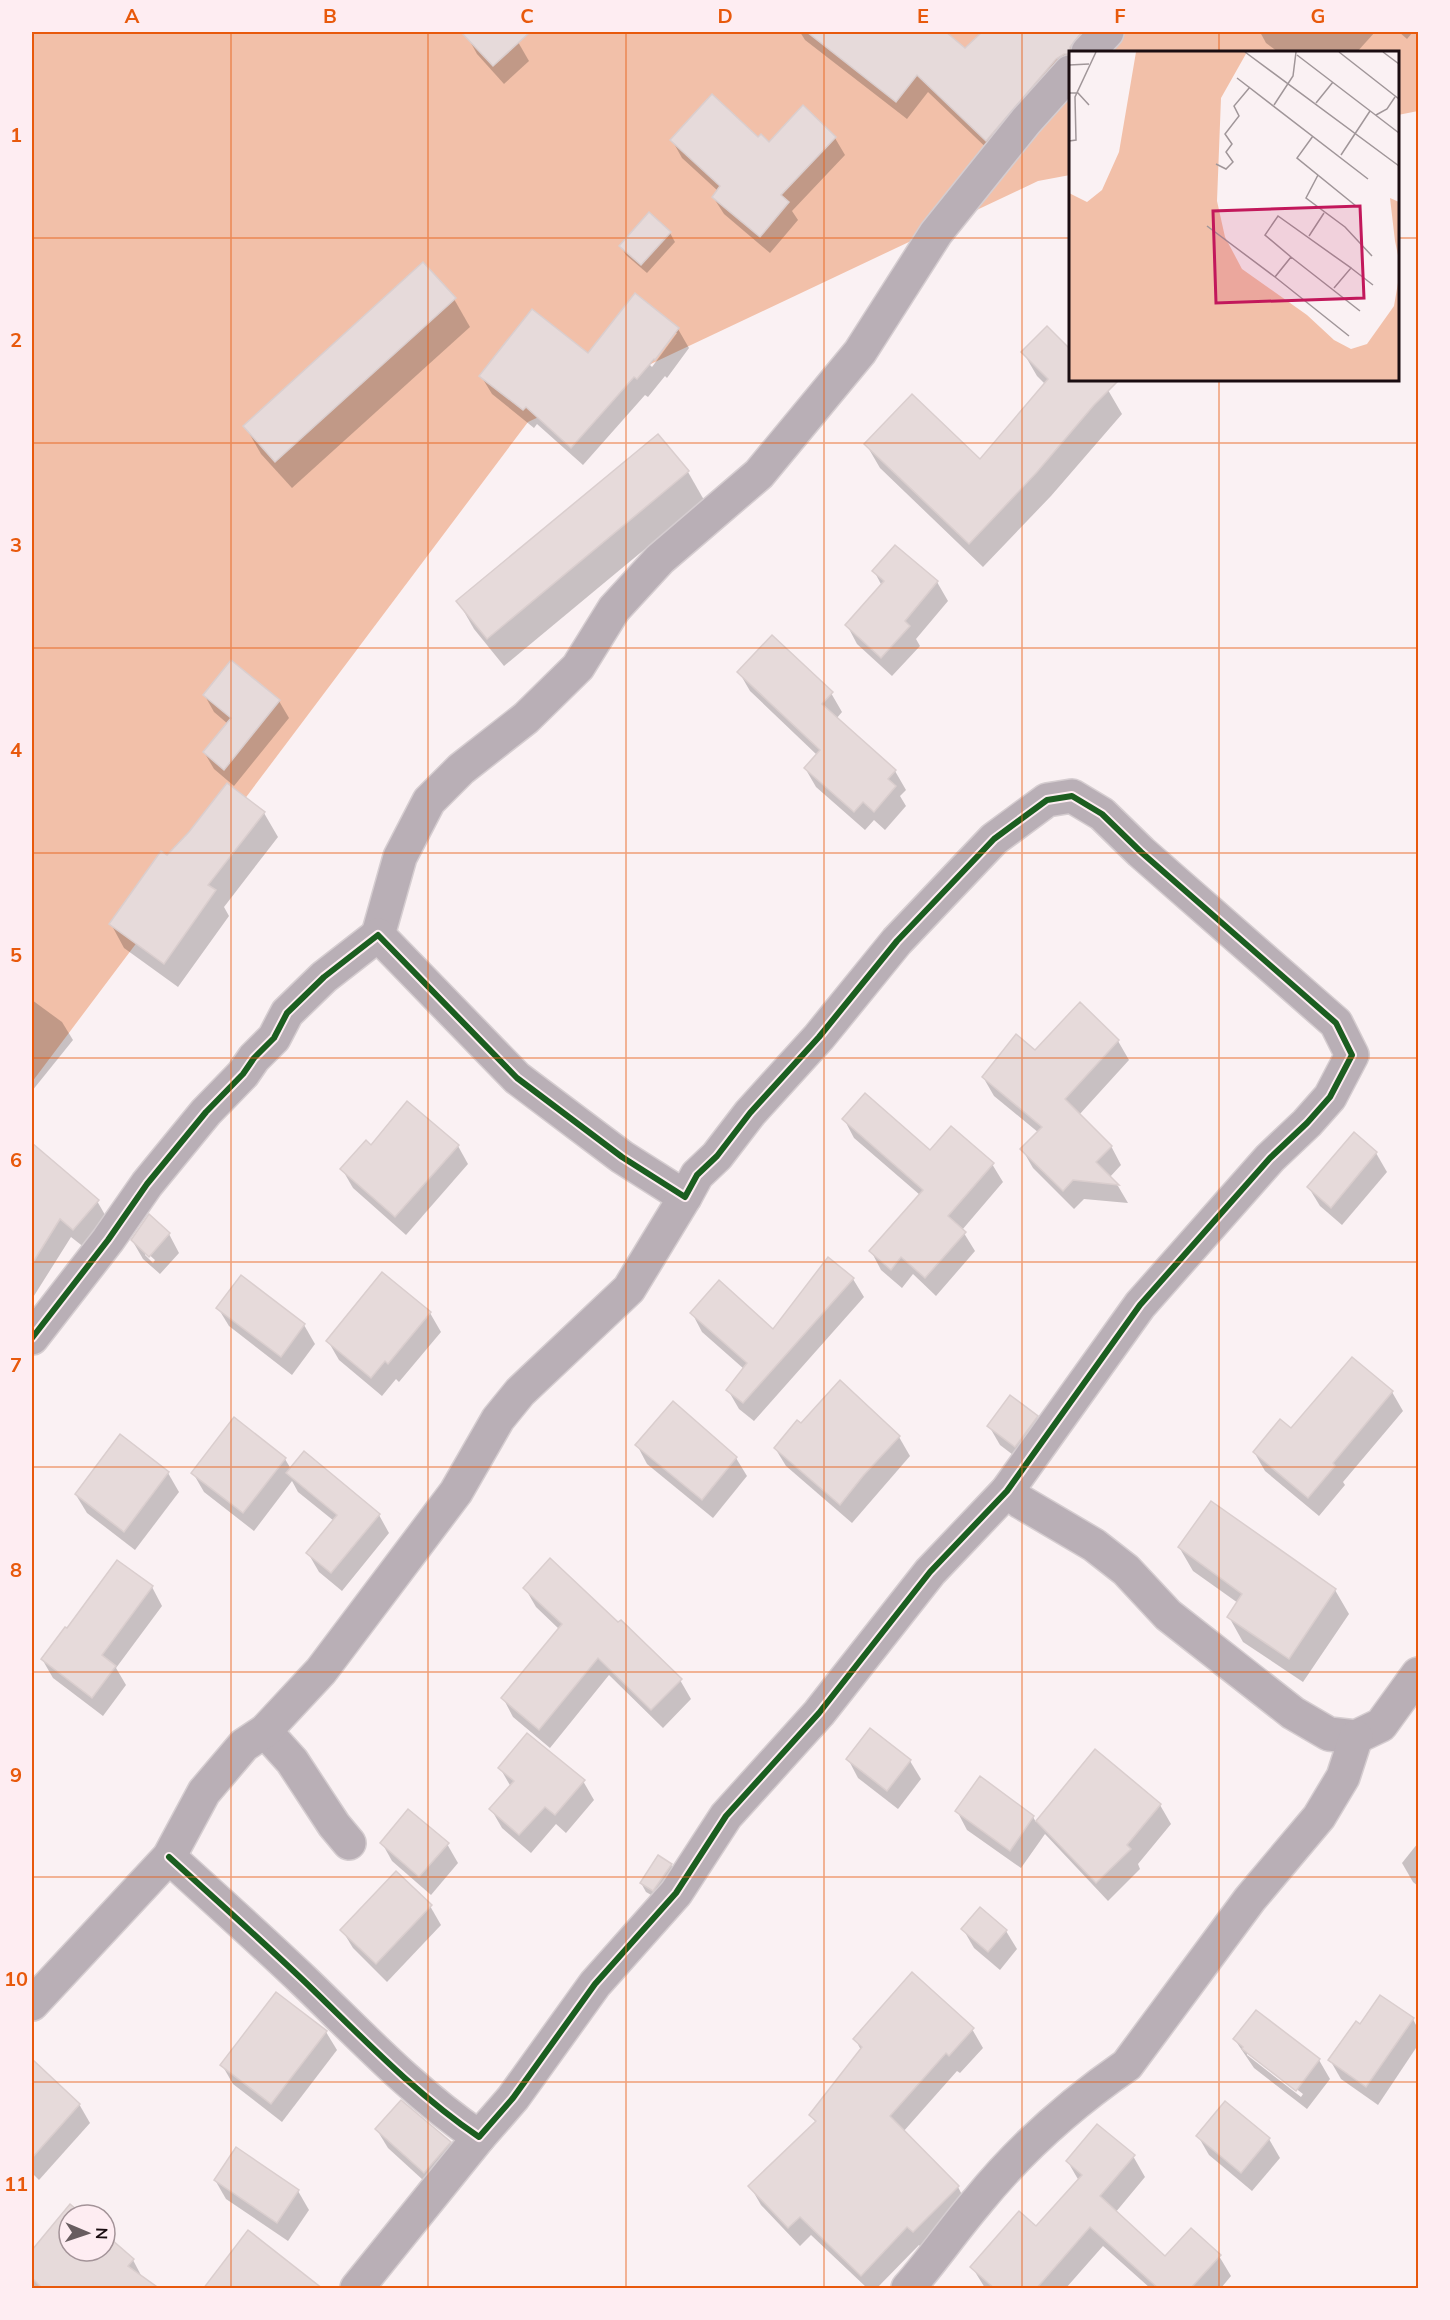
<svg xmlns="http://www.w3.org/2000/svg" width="1450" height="2320" font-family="Mulish,sans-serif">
<rect width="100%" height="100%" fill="#faf1f3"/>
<!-- forest -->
<path fill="#f2c0a9" d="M 32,32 L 1418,32 L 1418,111 L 1398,115 L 1398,52 L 1070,52 L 1070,175 L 1038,181 L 528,422 L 32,1082 Z"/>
<!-- shadow -->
<g fill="#0003" fill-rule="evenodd">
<path d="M 471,32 L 509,32 L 518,42 L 529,61 L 504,84 L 477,54 L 467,36 Z"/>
<path d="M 800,32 L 859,32 L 864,35 L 867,32 L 944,32 L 965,50 L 984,32 L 1116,32 L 1089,52 L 1070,52 L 1070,75 L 997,158 L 928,92 L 907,119 L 805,40 Z"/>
<path d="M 1260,32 L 1375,32 L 1357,52 L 1278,52 L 1266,43 Z"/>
<path d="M 1399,32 L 1413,32 L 1407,39 Z"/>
<path d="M 835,138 L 845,155 L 792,211 L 798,220 L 770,253 L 724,214 L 713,197 L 718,191 L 682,158 L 672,140 L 758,139 L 769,144 Z"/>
<path d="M 649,214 L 670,233 L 675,242 L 647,273 L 626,255 L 621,246 Z"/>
<path d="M 636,295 L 678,329 L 689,348 L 667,378 L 665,376 L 648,397 L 645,395 L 583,465 L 537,424 L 534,428 L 492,394 L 481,376 L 588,355 ZM 674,333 L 677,333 L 652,367 L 650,365 Z"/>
<path d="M 454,299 L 470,327 L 292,488 L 261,454 L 245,426 Z"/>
<path d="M 1023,352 L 1070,380 L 1098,380 L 1108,390 L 1122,414 L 1051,496 L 983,567 L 880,468 L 866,444 L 980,462 L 1045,384 L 1037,376 Z"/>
<path d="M 688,472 L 704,500 L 504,666 L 474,629 L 458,601 Z"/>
<path d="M 874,571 L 937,582 L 948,601 L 916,639 L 920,646 L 892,676 L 857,644 L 847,625 L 882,586 Z"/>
<path d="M 231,662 L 279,701 L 289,718 L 234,786 L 214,769 L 204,752 L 228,724 L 214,712 L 205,696 Z"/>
<path d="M 739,672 L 831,693 L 842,712 L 836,719 L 895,771 L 906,790 L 900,796 L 906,806 L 885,830 L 874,820 L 865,830 L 816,787 L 805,768 L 817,755 L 750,691 Z"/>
<path d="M 228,785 L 264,813 L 278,837 L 224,907 L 229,916 L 178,987 L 124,948 L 111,924 L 190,833 Z"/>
<path d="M 32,1000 L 62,1022 L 73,1040 L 32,1091 Z"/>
<path d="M 1080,1004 L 1118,1041 L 1129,1060 L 1079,1115 L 1111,1146 L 1121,1165 L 1109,1178 L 1118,1186 L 1128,1203 L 1084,1199 L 1074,1209 L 1033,1168 L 1022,1149 L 1039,1133 L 994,1096 L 983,1077 L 1035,1052 Z"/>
<path d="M 844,1119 L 930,1152 L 992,1164 L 1003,1182 L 962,1230 L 975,1251 L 936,1296 L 913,1274 L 902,1288 L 881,1270 L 871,1251 L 920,1195 L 854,1138 Z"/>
<path d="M 458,1146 L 468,1164 L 406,1235 L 353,1188 L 342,1169 L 371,1147 Z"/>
<path d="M 37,1150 L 97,1201 L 108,1220 L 85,1248 L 71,1237 L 32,1299 L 32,1157 Z"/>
<path d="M 1376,1153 L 1387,1172 L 1342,1225 L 1320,1206 L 1309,1188 Z"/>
<path d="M 169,1234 L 179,1253 L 160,1274 L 143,1259 L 132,1240 ZM 145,1251 L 155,1260 L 153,1263 L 145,1255 Z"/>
<path d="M 241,1277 L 304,1325 L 315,1344 L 292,1375 L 229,1326 L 218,1308 Z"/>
<path d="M 853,1279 L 864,1297 L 754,1421 L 739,1409 L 728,1390 L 744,1369 L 702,1332 L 692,1313 L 773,1331 Z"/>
<path d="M 430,1313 L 441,1332 L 399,1382 L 396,1379 L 382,1396 L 339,1360 L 328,1341 Z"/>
<path d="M 1392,1392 L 1403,1411 L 1343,1482 L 1345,1485 L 1319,1516 L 1265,1471 L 1254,1452 L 1292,1430 Z"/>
<path d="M 1036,1417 L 1047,1436 L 1026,1465 L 1000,1445 L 989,1426 Z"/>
<path d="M 801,1425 L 899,1437 L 910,1456 L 852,1523 L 786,1466 L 775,1448 Z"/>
<path d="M 637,1445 L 736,1458 L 747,1476 L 713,1518 L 647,1464 Z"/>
<path d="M 285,1459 L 291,1469 L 379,1515 L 389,1533 L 342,1591 L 319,1572 L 308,1553 L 334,1521 L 298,1492 L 292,1481 L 254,1531 L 204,1492 L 193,1473 Z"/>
<path d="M 168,1473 L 179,1492 L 135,1550 L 87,1513 L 76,1495 Z"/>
<path d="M 1179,1547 L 1335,1590 L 1349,1614 L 1303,1682 L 1243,1642 L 1229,1617 L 1238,1603 L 1193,1571 Z"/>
<path d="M 152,1587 L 162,1606 L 116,1668 L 126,1685 L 103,1716 L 53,1678 L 42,1659 L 67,1630 Z"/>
<path d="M 525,1588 L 680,1680 L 691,1699 L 663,1728 L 609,1675 L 550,1748 L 513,1717 L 503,1698 L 559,1629 L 536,1607 Z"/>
<path d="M 1096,1751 L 1160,1805 L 1171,1824 L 1138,1864 L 1140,1869 L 1108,1901 L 1045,1834 L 1021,1868 L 967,1830 L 957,1811 L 980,1778 L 1033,1817 L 1036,1822 Z"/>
<path d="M 848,1759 L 910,1761 L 921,1779 L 898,1809 L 858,1778 Z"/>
<path d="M 500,1768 L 583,1781 L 594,1800 L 566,1833 L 556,1824 L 531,1853 L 502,1828 L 491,1809 L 511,1787 Z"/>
<path d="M 382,1843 L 447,1844 L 458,1863 L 431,1895 L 392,1861 Z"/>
<path d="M 1418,1843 L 1418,1886 L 1413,1882 L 1402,1863 Z"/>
<path d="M 659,1857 L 671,1865 L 676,1874 L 658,1899 L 646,1892 L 641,1883 Z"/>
<path d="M 430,1906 L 441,1925 L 387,1982 L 353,1948 L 342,1930 Z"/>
<path d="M 963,1929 L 1006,1931 L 1017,1949 L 1000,1970 L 974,1948 Z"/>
<path d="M 1256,2012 L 1319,2060 L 1330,2079 L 1307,2109 L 1254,2068 L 1235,2040 ZM 1247,2051 L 1303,2094 L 1301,2097 L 1247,2055 Z"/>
<path d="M 1413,2019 L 1418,2029 L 1418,2045 L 1378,2105 L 1341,2079 L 1330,2060 Z"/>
<path d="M 972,2029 L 983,2048 L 960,2073 L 957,2071 L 903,2132 L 958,2187 L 968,2206 L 924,2250 L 919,2245 L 877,2288 L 867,2288 L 811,2235 L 800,2246 L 761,2205 L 750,2186 L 816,2123 L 811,2115 L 861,2050 L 855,2039 Z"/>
<path d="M 326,2032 L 337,2050 L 282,2122 L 233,2084 L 222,2065 Z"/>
<path d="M 41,2070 L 79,2104 L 90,2123 L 39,2180 L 32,2173 L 32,2081 Z"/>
<path d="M 377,2130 L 450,2143 L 461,2162 L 435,2191 L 388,2148 Z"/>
<path d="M 1198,2136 L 1269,2139 L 1280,2158 L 1252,2191 L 1209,2155 Z"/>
<path d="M 236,2149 L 298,2191 L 309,2210 L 288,2241 L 226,2199 L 215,2180 Z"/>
<path d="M 1133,2156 L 1145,2177 L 1115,2213 L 1166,2258 L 1219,2256 L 1231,2276 L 1221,2288 L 1150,2288 L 1103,2246 L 1066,2288 L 985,2288 L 972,2267 L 1036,2228 L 1079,2181 L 1068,2162 Z"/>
<path d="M 71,2206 L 81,2215 L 69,2215 L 69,2251 L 105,2251 L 105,2236 L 133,2260 L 143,2279 L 157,2288 L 32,2288 L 32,2252 Z"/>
</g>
<!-- building -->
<g fill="#e6dada" stroke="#dacece" stroke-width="1.5">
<path d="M 461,32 L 530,32 L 493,66 Z"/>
<path d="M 807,32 L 946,32 L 965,48 L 982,32 L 1082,32 L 1070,47 L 1070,54 L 1064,54 L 1056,59 L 986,141 L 917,75 L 896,102 Z"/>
<path d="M 712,94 L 758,137 L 761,134 L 769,142 L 803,105 L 836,137 L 781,195 L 789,202 L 760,237 L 712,197 L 720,186 L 670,140 Z"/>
<path d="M 649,212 L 671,232 L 641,265 L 619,246 Z"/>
<path d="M 423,262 L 456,298 L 275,462 L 243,426 Z"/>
<path d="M 635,293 L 679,328 L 655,360 L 654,359 L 637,379 L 634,377 L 571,448 L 526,407 L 523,410 L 479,376 L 532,309 L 588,353 Z"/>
<path d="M 1047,326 L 1071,350 L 1071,380 L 1119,380 L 1094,405 L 1037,472 L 969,544 L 864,444 L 912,394 L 980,459 L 1048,379 L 1021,352 Z"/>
<path d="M 658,434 L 689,471 L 487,639 L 456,601 Z"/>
<path d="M 895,545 L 938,581 L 905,621 L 910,626 L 881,658 L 845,625 L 884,581 L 872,571 Z"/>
<path d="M 772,635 L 833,692 L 822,704 L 896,770 L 888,779 L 896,786 L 874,812 L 863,802 L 854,812 L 804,768 L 820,750 L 737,672 Z"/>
<path d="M 231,660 L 280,700 L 224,770 L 203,752 L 231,718 L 203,695 Z"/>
<path d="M 227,783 L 265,812 L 208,885 L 216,890 L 164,964 L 109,924 L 161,851 L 167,855 L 189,832 Z"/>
<path d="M 1080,1002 L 1119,1040 L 1065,1099 L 1112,1146 L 1096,1162 L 1119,1185 L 1073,1180 L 1063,1191 L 1020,1149 L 1042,1127 L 982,1077 L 1016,1034 L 1035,1050 Z"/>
<path d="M 865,1093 L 930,1150 L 951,1126 L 994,1163 L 948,1216 L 966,1232 L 925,1278 L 901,1257 L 891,1270 L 869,1251 L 923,1190 L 842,1119 Z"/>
<path d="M 407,1101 L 459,1145 L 395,1217 L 340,1169 L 366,1140 L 371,1145 Z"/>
<path d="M 1354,1132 L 1377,1152 L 1331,1208 L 1307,1187 Z"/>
<path d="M 32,1143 L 99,1200 L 73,1230 L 60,1219 L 32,1264 Z"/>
<path d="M 149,1214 L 170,1233 L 149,1257 L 131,1240 Z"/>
<path d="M 828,1257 L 854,1278 L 743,1403 L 726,1390 L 747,1363 L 690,1313 L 719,1280 L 773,1329 Z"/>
<path d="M 382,1272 L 431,1312 L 388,1364 L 385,1361 L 371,1378 L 326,1341 Z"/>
<path d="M 241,1275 L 305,1324 L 281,1357 L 216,1308 Z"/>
<path d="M 1352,1357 L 1393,1391 L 1333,1463 L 1335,1466 L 1308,1498 L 1253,1452 L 1280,1419 L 1291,1428 Z"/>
<path d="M 840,1380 L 900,1436 L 863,1476 L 840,1505 L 774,1448 L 797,1420 L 801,1423 Z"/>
<path d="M 1010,1395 L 1038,1416 L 1015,1447 L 987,1426 Z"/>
<path d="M 673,1401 L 737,1457 L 702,1500 L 635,1445 Z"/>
<path d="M 234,1417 L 286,1458 L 243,1513 L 191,1473 Z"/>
<path d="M 120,1434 L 169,1472 L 124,1532 L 75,1494 Z"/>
<path d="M 304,1451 L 380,1514 L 331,1573 L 306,1553 L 337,1515 L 286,1473 Z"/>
<path d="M 1211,1501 L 1336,1589 L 1289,1659 L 1227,1617 L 1242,1594 L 1178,1547 Z"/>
<path d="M 550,1558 L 618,1622 L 621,1620 L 682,1679 L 651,1710 L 598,1658 L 539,1730 L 501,1698 L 562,1624 L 523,1588 Z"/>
<path d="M 117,1560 L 153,1586 L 102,1655 L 116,1666 L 92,1698 L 41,1659 L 65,1627 L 67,1628 Z"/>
<path d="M 870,1728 L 911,1760 L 887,1791 L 846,1759 Z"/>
<path d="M 527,1733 L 585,1780 L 555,1815 L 545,1807 L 519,1835 L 489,1809 L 514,1781 L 498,1768 Z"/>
<path d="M 1095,1749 L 1161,1804 L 1127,1845 L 1131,1849 L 1096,1883 L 1036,1821 Z"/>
<path d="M 980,1776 L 1034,1816 L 1010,1851 L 955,1811 Z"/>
<path d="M 408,1809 L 449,1843 L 419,1877 L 380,1843 Z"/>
<path d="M 658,1855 L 672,1864 L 653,1891 L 640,1883 Z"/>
<path d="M 396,1871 L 432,1905 L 376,1964 L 340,1930 Z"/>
<path d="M 980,1907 L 1007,1930 L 988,1952 L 961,1929 Z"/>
<path d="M 912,1972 L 974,2028 L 949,2056 L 946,2053 L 890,2116 L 959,2186 L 913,2232 L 907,2227 L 861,2276 L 800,2217 L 788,2228 L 748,2186 L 816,2121 L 809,2115 L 862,2047 L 853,2039 Z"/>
<path d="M 276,1992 L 327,2031 L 271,2104 L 220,2065 Z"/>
<path d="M 1380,1995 L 1414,2018 L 1366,2087 L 1328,2060 L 1356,2021 L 1360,2024 Z"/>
<path d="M 1256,2010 L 1320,2059 L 1296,2091 L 1242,2049 L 1243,2047 L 1233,2039 Z"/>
<path d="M 32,2059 L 80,2104 L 32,2158 Z"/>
<path d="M 401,2100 L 451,2142 L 424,2173 L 375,2129 Z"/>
<path d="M 1225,2101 L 1270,2138 L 1241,2173 L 1196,2136 Z"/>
<path d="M 1097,2124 L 1135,2155 L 1100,2196 L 1165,2256 L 1191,2228 L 1221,2255 L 1190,2289 L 1159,2289 L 1090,2227 L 1036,2289 L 995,2289 L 970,2267 L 1019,2211 L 1036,2226 L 1082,2175 L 1066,2161 Z"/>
<path d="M 236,2147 L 299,2190 L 277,2223 L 214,2180 Z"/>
<path d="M 70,2204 L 83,2215 L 69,2215 L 69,2251 L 105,2251 L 105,2234 L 134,2259 L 128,2266 L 160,2289 L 43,2289 L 32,2278 L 32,2250 Z"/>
<path d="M 248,2230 L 323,2289 L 203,2289 Z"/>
</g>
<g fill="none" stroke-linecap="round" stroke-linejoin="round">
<!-- minor casing -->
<g stroke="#d5cdd0" stroke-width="36">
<g id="minor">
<path d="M 1088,52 L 1107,32"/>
<path d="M 378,935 L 400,857 L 429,801 L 461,769 L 526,718 L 578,667 L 614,609 L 660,559 L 759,474 L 860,352 L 936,233 L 1026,121 L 1070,72"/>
<path d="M 32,1338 L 108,1240 L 147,1184 L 206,1112 L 243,1074 L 254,1058 L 274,1038 L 287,1013 L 324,977 L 378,935 L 517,1078 L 622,1157 L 685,1197 L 697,1175 L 717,1156 L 750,1113 L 819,1037 L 897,941 L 994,839 L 1047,800 L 1072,796 L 1102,814 L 1141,852 L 1336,1023 L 1352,1055 L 1330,1097 L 1307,1123 L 1270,1158 L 1140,1305 L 1007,1491 L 930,1572 L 819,1713 L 726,1816 L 676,1893 L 595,1984 L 513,2098 L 479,2137 C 413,2092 361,2036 304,1981 C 260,1939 214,1898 169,1857"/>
<path d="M 1007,1491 L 1021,1502 L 1094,1545 L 1126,1570 L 1168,1615 L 1293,1713 L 1329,1734 L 1356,1737 L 1381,1725 L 1418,1674"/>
<path d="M 265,1731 L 292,1761 L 334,1825 L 349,1843"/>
<path d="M 32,2004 L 169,1857 L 204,1792 L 244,1745 L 265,1731 L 321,1671 L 456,1492 L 498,1419 L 520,1392 L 629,1289 L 685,1197"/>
<path d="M 357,2288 L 479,2137"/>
<path d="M 908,2288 C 932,2261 953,2230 977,2202 C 1019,2150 1072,2103 1127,2065 L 1250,1899 L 1319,1817 L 1343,1777 L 1356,1737"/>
</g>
</g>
<!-- minor -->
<use href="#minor" stroke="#b9afb6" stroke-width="33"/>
<!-- cycleway casing -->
<g stroke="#feedf2" stroke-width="10">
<path id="cycleway" d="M 32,1338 L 108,1240 L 147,1184 L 206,1112 L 243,1074 L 254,1058 L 274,1038 L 287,1013 L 324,977 L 378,935 L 517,1078 L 622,1157 L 685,1197 L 697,1175 L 717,1156 L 750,1113 L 819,1037 L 897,941 L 994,839 L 1047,800 L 1072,796 L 1102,814 L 1141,852 L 1336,1023 L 1352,1055 L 1330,1097 L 1307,1123 L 1270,1158 L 1140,1305 L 1007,1491 L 930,1572 L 819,1713 L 726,1816 L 676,1893 L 595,1984 L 513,2098 L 479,2137 C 413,2092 361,2036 304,1981 C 260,1939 214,1898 169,1857"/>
</g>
<!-- cycleway -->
<use href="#cycleway" stroke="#1b5e20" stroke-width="6"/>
</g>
<!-- grid -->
<path fill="none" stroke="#e8590c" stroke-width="1.5" stroke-opacity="0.55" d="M 231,32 L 231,2288M 428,32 L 428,2288M 626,32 L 626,2288M 824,32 L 824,2288M 1022,32 L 1022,2288M 1219,32 L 1219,52M 32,238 L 1070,238M 1398,238 L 1418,238M 1219,380 L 1219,2288M 32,443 L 1418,443M 32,648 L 1418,648M 32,853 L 1418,853M 32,1058 L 1418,1058M 32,1262 L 1418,1262M 32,1467 L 1418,1467M 32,1672 L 1418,1672M 32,1877 L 1418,1877M 32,2082 L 1418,2082"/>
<!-- overview -->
<g transform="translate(1069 51)">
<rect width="330" height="330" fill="#faf1f3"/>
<path d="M 67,1 L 178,1 L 152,47 L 148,150 L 156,186 L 173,218 L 238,264 L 265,289 L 282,298 L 298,293 L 325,255 L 330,226 L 330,329 L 0,329 L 0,142 L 18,151 L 33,139 L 50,101 ZM 321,147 L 330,151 L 330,209 L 326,190 Z" fill="#f2c0a9"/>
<path fill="none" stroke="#a09699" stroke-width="1.5" d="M 176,1 L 330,115M 270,1 L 330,48M 314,1 L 330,13M 228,4 L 330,82M 0,14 L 20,13M 168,27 L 299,128M 0,42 L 9,42 L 20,54M 247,52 L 264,31M 205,54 L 224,25 L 227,1M 307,64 L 318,58 L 326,46M 244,85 L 228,107 L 287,155M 0,90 L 7,89 L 6,46 L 27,1M 272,104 L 301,60M 147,113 L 157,118 L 164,111 L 157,101 L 163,93 L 156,83 L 170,65 L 165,55 L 181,36M 249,124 L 237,147 L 276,176 L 303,205M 138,175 L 206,226M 240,185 L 255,162M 222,206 L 291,260M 282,217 L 304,234M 265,237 L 282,217 L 209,165 L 196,184 L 222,206 L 206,226 L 280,285"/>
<path fill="#c2185b" fill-opacity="0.15" stroke="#c2185b" stroke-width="3" d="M 291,155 L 295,247 L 147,252 L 144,160 Z"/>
<rect width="330" height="330" fill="none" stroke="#1a0d11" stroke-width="3"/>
</g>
<!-- border -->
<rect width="1450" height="2320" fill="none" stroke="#feedf2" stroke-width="66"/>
<!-- north arrow -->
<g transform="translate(87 2233) rotate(92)"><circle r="28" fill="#feedf2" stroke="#a39398" stroke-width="1.5"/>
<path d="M0-4.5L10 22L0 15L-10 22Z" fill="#685d60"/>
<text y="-9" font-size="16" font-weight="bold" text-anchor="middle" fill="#1a0d11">N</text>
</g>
<rect x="33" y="33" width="1384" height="2254" fill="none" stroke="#e8590c" stroke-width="2"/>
<g font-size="20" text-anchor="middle" font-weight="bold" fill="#e8590c">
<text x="132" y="23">A</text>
<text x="330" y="23">B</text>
<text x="527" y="23">C</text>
<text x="725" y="23">D</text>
<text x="923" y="23">E</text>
<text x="1120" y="23">F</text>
<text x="1318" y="23">G</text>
<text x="16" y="142">1</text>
<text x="16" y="347">2</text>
<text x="16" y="552">3</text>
<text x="16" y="757">4</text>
<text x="16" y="962">5</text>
<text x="16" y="1167">6</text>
<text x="16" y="1372">7</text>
<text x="16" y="1577">8</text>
<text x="16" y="1782">9</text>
<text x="16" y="1986">10</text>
<text x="16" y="2191">11</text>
</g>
</svg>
